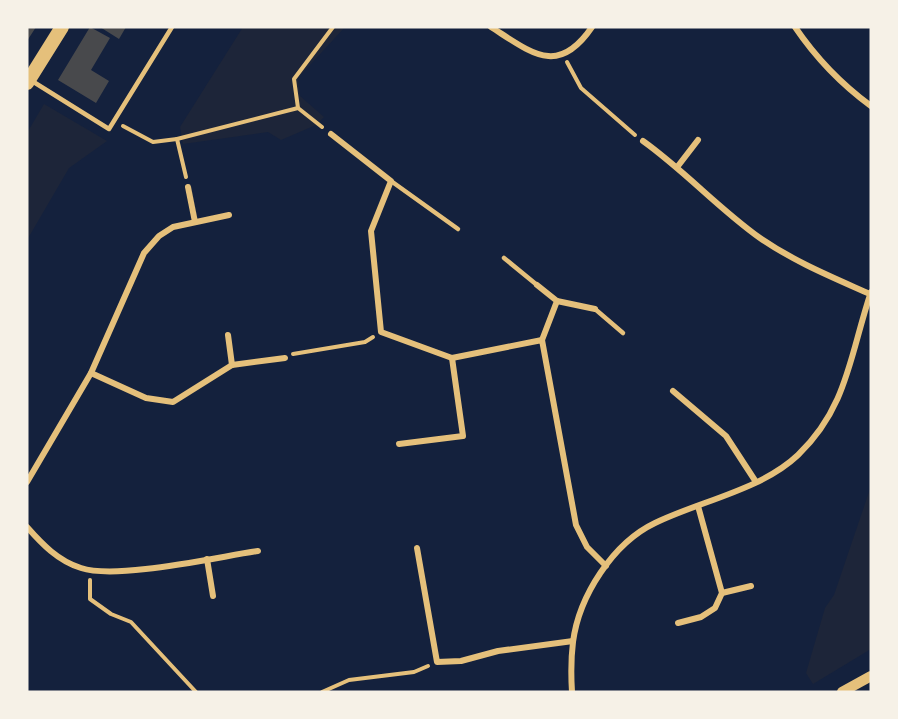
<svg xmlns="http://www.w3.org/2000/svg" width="898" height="719" font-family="'Archivo Narrow',sans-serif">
<rect width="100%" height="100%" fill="#14213d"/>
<!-- green -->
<g fill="#1d2539">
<path d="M 243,27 L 345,27 L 298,78 L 300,96 L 324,117 L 316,125 L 281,140 L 268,132 L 183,144 L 180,127 Z"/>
<path d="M 44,104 L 107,141 L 69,168 L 27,240 L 27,133 Z"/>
<path d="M 871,486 L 871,649 L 813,684 L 806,673 L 825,608 L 834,595 Z"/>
</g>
<!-- building -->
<g fill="#48494c">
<path d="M 27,27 L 36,27 L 27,41 Z"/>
<path d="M 90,27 L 110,38 L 91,70 L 109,81 L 96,103 L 58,80 Z"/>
<path d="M 100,27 L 126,27 L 119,39 Z"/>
</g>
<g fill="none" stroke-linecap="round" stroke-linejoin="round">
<!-- path -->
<g stroke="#e5c07b" stroke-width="4">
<path d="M 567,62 L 581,88 L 635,135"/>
<path d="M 298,108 L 294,79 L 333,27"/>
<path d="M 123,126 L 153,142 L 177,139 L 186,177"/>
<path d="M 177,139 L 298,108 L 322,127"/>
<path d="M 293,354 L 365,342 L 373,337"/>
<path d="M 90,580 L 90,599 L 111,614 L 131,622 L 196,692"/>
<path d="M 322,692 L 349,680 L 414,672 L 428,666"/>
</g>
<!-- service -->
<g stroke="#e5c07b" stroke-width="4.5">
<path d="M 32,81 L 109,129 L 172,27"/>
<path d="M 391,181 L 458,229"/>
<path d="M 504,258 L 537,285"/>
<path d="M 595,309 L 623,333"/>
</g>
<!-- minor -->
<g stroke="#e5c07b" stroke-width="6">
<path d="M 491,27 C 532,53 558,77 592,27"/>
<path d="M 795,27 C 816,58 841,84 871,106"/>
<path d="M 331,134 L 391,181 L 371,231 L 381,332 L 452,358 L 542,340 L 576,525 L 587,547 L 606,566"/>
<path d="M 643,141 C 685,171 719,209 760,238 C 795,262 832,277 870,294"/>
<path d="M 678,166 L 698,140"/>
<path d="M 188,187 L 195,222"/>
<path d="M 537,285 L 557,301 L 542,340"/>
<path d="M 557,301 L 595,309"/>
<path d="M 228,335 L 232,365"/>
<path d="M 91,373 L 146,398 L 173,402 L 232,365 L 285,358"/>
<path d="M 673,391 L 726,436 L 756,482"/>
<path d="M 399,444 L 463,436 L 452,358"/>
<path d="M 27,482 L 91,373 L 144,253 L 159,236 L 173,227 L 229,215"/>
<path d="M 27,527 C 42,544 58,561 81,568 C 117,580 217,557 258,551"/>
<path d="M 417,548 L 437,662 L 461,661 L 498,651 L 573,641"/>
<path d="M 207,559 L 213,596"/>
<path d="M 722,593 L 751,586"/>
<path d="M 678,623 L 701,617 L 715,608 L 722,593 L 698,506"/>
<path d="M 572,692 C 571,676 571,658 573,642 C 579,596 613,543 655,523 C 700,501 761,490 798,455 C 848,407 850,354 871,292"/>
</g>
<!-- tertiary -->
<path stroke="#e5c07b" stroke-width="10" d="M 842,692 L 871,676"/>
<!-- primary -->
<path stroke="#e5c07b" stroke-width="14" d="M 27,83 L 62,27"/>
</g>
<!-- border -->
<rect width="898" height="719" fill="none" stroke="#f6f1e7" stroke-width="57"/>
</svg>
